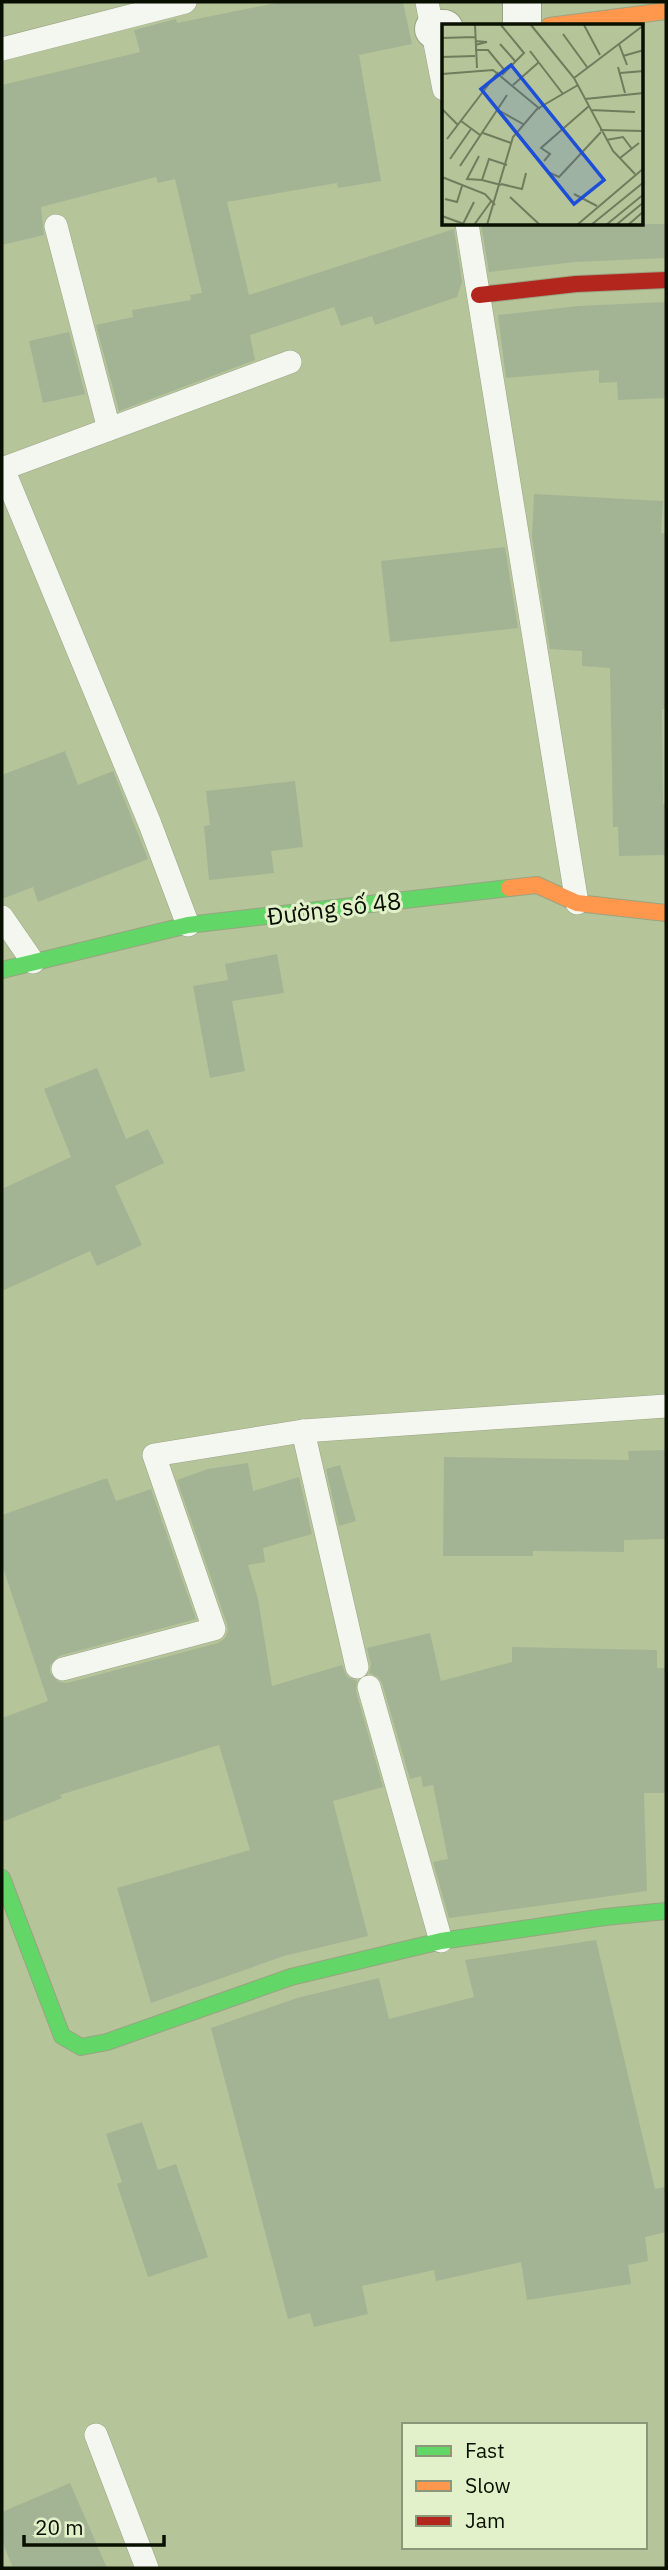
<svg xmlns="http://www.w3.org/2000/svg" width="668" height="2570" font-family="'IBM Plex Sans',sans-serif">
<rect width="100%" height="100%" fill="#b6c49a"/>
<!-- building -->
<g fill="#a3b495">
<path d="M 281,2 L 403,2 L 412,44 L 359,55 L 381,181 L 338,188 L 337,183 L 227,202 L 249,295 L 454,229 L 462,282 L 457,297 L 375,325 L 372,316 L 341,326 L 334,307 L 250,335 L 255,360 L 119,411 L 96,325 L 133,317 L 132,310 L 191,300 L 190,295 L 202,293 L 175,179 L 158,183 L 156,177 L 41,207 L 44,235 L 2,245 L 2,85 L 140,52 L 134,30 L 176,19 L 177,23 Z"/>
<path d="M 481,224 L 666,224 L 666,258 L 575,262 L 489,272 Z"/>
<path d="M 666,302 L 666,398 L 618,400 L 617,382 L 599,383 L 599,370 L 506,378 L 498,315 L 578,306 Z"/>
<path d="M 69,332 L 85,394 L 43,403 L 29,341 Z"/>
<path d="M 534,494 L 663,501 L 661,533 L 666,534 L 666,709 L 662,709 L 663,804 L 666,804 L 666,855 L 619,856 L 618,827 L 613,827 L 610,668 L 582,666 L 582,651 L 550,649 L 532,538 Z"/>
<path d="M 505,547 L 518,628 L 390,642 L 381,561 Z"/>
<path d="M 65,751 L 78,785 L 113,771 L 148,859 L 38,902 L 33,887 L 2,899 L 2,775 Z"/>
<path d="M 295,781 L 303,847 L 271,851 L 274,873 L 209,880 L 204,826 L 210,825 L 206,791 Z"/>
<path d="M 277,954 L 284,993 L 232,1001 L 245,1071 L 210,1078 L 193,986 L 228,980 L 225,964 Z"/>
<path d="M 97,1068 L 126,1139 L 148,1129 L 164,1163 L 115,1186 L 142,1245 L 97,1266 L 90,1251 L 2,1291 L 2,1189 L 71,1157 L 44,1089 Z"/>
<path d="M 666,1450 L 666,1539 L 624,1540 L 624,1552 L 533,1551 L 533,1556 L 443,1556 L 444,1457 L 629,1460 L 628,1451 Z"/>
<path d="M 248,1463 L 253,1491 L 299,1477 L 312,1534 L 263,1548 L 265,1562 L 248,1565 L 258,1599 L 272,1686 L 342,1665 L 347,1677 L 357,1681 L 356,1691 L 383,1787 L 333,1801 L 368,1936 L 284,1956 L 151,2003 L 117,1888 L 250,1850 L 219,1745 L 60,1795 L 62,1798 L 2,1822 L 2,1718 L 48,1701 L 2,1565 L 2,1515 L 107,1478 L 116,1501 L 151,1489 L 196,1619 L 59,1656 L 50,1665 L 50,1673 L 59,1682 L 67,1683 L 218,1643 L 225,1638 L 228,1631 L 227,1624 L 177,1480 L 208,1469 Z"/>
<path d="M 340,1465 L 356,1521 L 339,1526 L 326,1469 Z"/>
<path d="M 430,1633 L 441,1681 L 512,1662 L 512,1647 L 657,1650 L 657,1668 L 666,1668 L 666,1793 L 644,1793 L 647,1891 L 449,1918 L 433,1862 L 448,1859 L 433,1785 L 423,1787 L 421,1776 L 410,1779 L 382,1683 L 378,1677 L 369,1673 L 371,1665 L 367,1648 Z"/>
<path d="M 596,1940 L 655,2189 L 666,2187 L 666,2232 L 645,2237 L 648,2261 L 628,2265 L 631,2284 L 527,2300 L 521,2262 L 436,2281 L 434,2270 L 362,2286 L 368,2314 L 314,2327 L 310,2313 L 288,2319 L 211,2028 L 297,1998 L 379,1978 L 389,2019 L 474,1997 L 465,1960 Z"/>
<path d="M 142,2122 L 158,2170 L 176,2164 L 208,2257 L 148,2277 L 117,2184 L 122,2182 L 106,2134 Z"/>
<path d="M 70,2483 L 107,2568 L 13,2568 L 2,2541 L 2,2512 Z"/>
</g>
<g fill="none" stroke-linecap="round" stroke-linejoin="round">
<!-- lane casing -->
<g stroke="#99a483" stroke-width="24">
<g id="lane">
<path d="M 427,2 L 444,89"/>
<path d="M 2,49 L 185,2"/>
<path d="M 467,224 L 577,903"/>
<path d="M 56,226 L 109,429"/>
<path d="M 2,469 L 290,362"/>
<path d="M 3,469 L 150,824 L 188,925"/>
<path d="M 2,917 L 33,962"/>
<path d="M 303,1431 L 357,1667"/>
<path d="M 63,1669 L 214,1629 L 154,1455 L 303,1431 L 666,1406"/>
<path d="M 369,1687 L 441,1941"/>
<path d="M 96,2435 L 147,2568"/>
</g>
</g>
<!-- street casing -->
<g stroke="#99a483" stroke-width="40">
<g id="street">
<path d="M 522,26 L 522,2"/>
<path d="M 434,29 L 444,29"/>
</g>
</g>
<!-- fast casing -->
<g stroke="#99a483" stroke-width="18">
<g id="fast">
<path d="M 2,970 L 188,925 L 509,888"/>
<path d="M 2,1878 L 62,2036 L 81,2047 L 107,2042 L 291,1977 L 441,1941 L 605,1917 L 666,1911"/>
</g>
</g>
<!-- slow casing -->
<g stroke="#99a483" stroke-width="18">
<g id="slow">
<path d="M 549,26 L 666,11"/>
<path d="M 509,888 L 537,885 L 577,903 L 666,913"/>
</g>
</g>
<!-- jam casing -->
<g stroke="#99a483" stroke-width="18">
<path id="jam" d="M 479,295 L 576,284 L 666,280"/>
</g>
<!-- lane -->
<use href="#lane" stroke="#f4f6f0" stroke-width="23"/>
<!-- street -->
<use href="#street" stroke="#f4f6f0" stroke-width="38"/>
<!-- fast -->
<use href="#fast" stroke="#63d668" stroke-width="16"/>
<!-- slow -->
<use href="#slow" stroke="#ff974d" stroke-width="16"/>
<!-- jam -->
<use href="#jam" stroke="#b3261e" stroke-width="16"/>
</g>
<g text-anchor="middle" dominant-baseline="central" stroke-width="6" stroke-linejoin="round" paint-order="stroke">
<!-- street labels -->
<g font-size="24" fill="#091000" stroke="#e3f1cb">
<text transform="translate(334 908) rotate(-7)">Đường số 48</text>
</g>
</g>
<!-- overview -->
<g transform="translate(442 24)">
<rect width="201" height="201" fill="#b6c49a"/>
<path fill="none" stroke="#717c5c" stroke-width="2" d="M 33,1 L 35,44M 59,1 L 82,29 L 60,51M 89,1 L 132,54 L 171,127 L 193,150M 142,1 L 158,31M 121,10 L 145,43M 0,14 L 33,13M 33,17 L 45,18 L 33,21M 58,20 L 73,37M 177,20 L 185,41M 33,26 L 46,26 L 64,48M 88,27 L 121,70M 181,32 L 202,26M 0,33 L 33,32M 176,43 L 183,69M 178,49 L 202,47M 0,50 L 51,46 L 98,85M 132,54 L 202,1M 71,61 L 97,38M 143,75 L 202,69M 0,85 L 16,101M 56,86 L 81,100M 149,86 L 193,88M 19,97 L 38,111M 158,106 L 202,107M 41,109 L 69,119M 5,115 L 56,48M 164,116 L 181,113 L 190,125M 37,132 L 25,155 L 40,156M 178,134 L 197,119M 8,135 L 29,105M 102,137 L 108,130 L 99,124 L 147,82M 18,142 L 65,71M 106,148 L 117,153 L 159,108M 0,153 L 43,170 L 53,181M 59,160 L 80,165 L 84,149M 59,161 L 40,156 L 47,135 L 65,141M 132,170 L 155,182M 68,173 L 98,201M 3,175 L 15,178 L 20,162M 0,192 L 22,200M 21,200 L 32,178M 32,201 L 50,176M 45,201 L 71,113 L 95,85 L 136,61M 135,201 L 202,144M 149,201 L 202,158M 164,201 L 202,170M 174,201 L 202,178M 186,201 L 202,187"/>
<path fill="#1d4ed8" fill-opacity="0.15" stroke="#1d4ed8" stroke-width="3.5" d="M 69,41 L 162,156 L 132,180 L 39,65 Z"/>
<rect width="201" height="201" fill="none" stroke="#091000" stroke-width="3.5"/>
</g>
<!-- border -->
<rect width="668" height="2570" fill="none" stroke="#091000" stroke-width="7"/>
<!-- legend -->
<rect x="402" y="2423" width="245" height="126" fill="#e3f1cb" stroke="#8c977a" stroke-width="2"/>
<rect x="416" y="2446" width="35" height="10" fill="#63d668" stroke="#8c977a" stroke-width="2"/>
<text x="465" y="2458" font-size="21" fill="#091000">Fast</text>
<rect x="416" y="2481" width="35" height="10" fill="#ff974d" stroke="#8c977a" stroke-width="2"/>
<text x="465" y="2493" font-size="21" fill="#091000">Slow</text>
<rect x="416" y="2516" width="35" height="10" fill="#b3261e" stroke="#8c977a" stroke-width="2"/>
<text x="465" y="2528" font-size="21" fill="#091000">Jam</text>
<!-- scale -->
<path d="M24 2535v10h140v-10" fill="none" stroke="#091000" stroke-width="3.5"/>
<text x="35" y="2535" font-size="21" fill="#091000" stroke="#e3f1cb" stroke-width="5" paint-order="stroke">20 m</text>
</svg>
